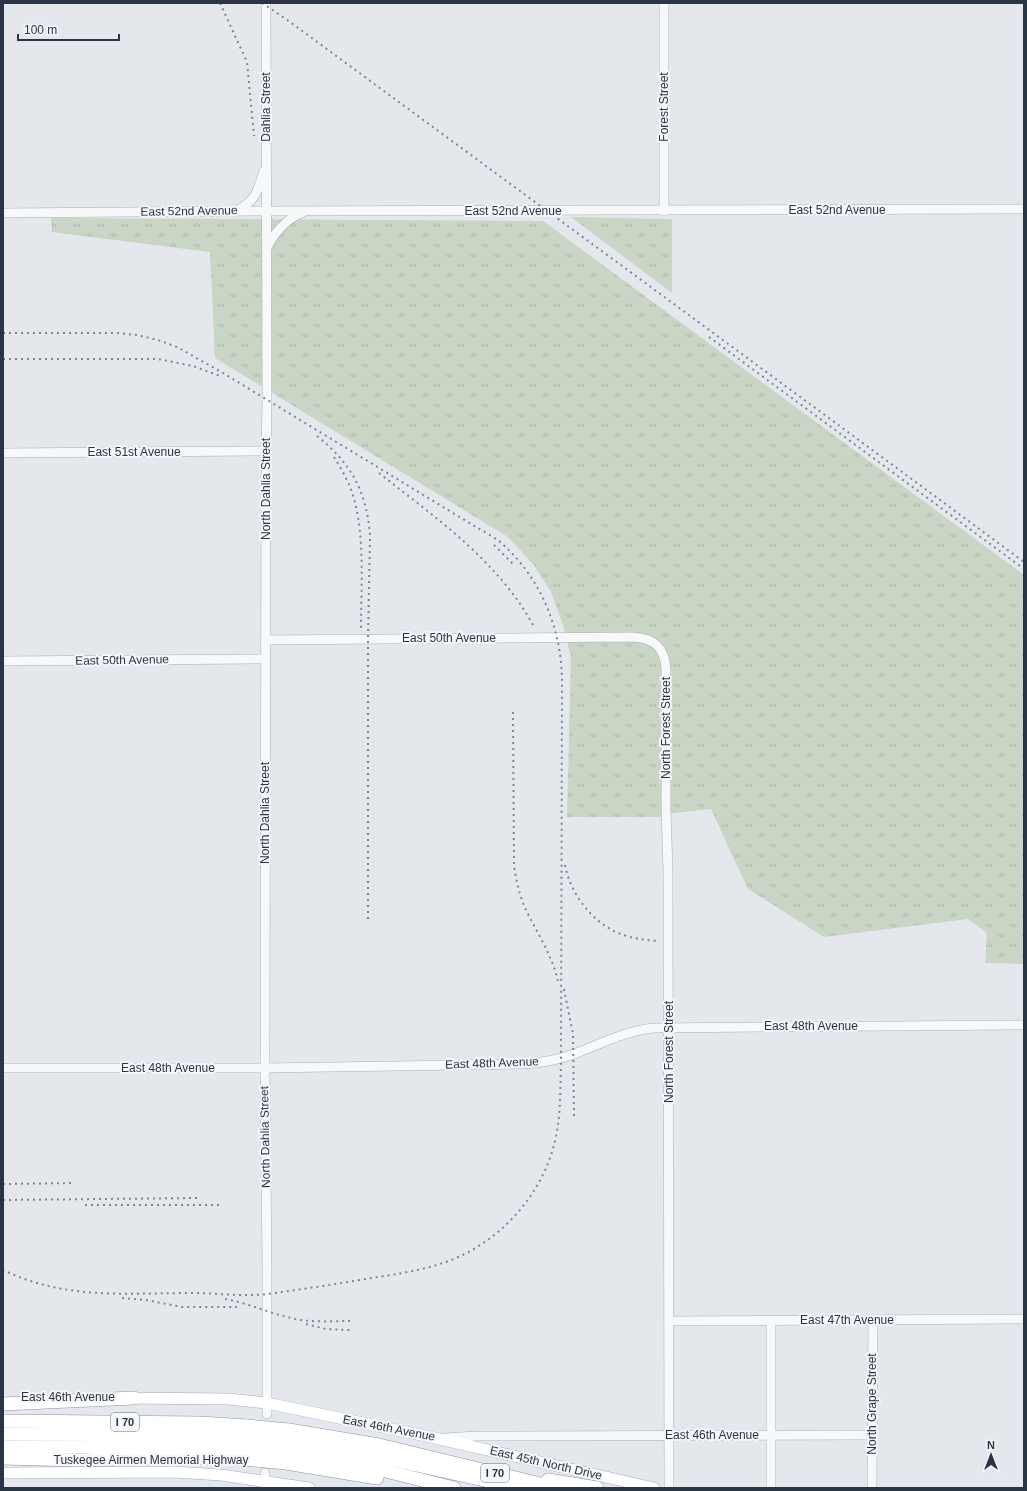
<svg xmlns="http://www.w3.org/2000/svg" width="1027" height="1491" font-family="Arial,sans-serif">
<defs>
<pattern id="grass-tufts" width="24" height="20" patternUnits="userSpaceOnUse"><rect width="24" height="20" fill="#c9d6c5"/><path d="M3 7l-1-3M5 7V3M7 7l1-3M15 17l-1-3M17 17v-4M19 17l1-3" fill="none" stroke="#adb8ab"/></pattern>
</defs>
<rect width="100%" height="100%" fill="#e4e7ec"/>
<!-- grass -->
<g fill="url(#grass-tufts)">
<path d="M 571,217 L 672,219 L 672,293 Z"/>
<path d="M 51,218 L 543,221 L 1024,575 L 1024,964 L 985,963 L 987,933 L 968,919 L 824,937 L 748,889 L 711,809 L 674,813 L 660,817 L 567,817 L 571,658 L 563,625 L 551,592 L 533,564 L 508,537 L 215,358 L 210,252 L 52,232 Z"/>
</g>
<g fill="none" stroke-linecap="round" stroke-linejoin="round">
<!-- minor casing -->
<g stroke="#a9aeb7" stroke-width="10">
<g id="minor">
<path d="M 266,3 L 267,400 L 266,451 L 265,1068 L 267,1267 L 267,1414"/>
<path d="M 238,210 C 258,198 257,191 264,171"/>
<path d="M 664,211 L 664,3"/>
<path d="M 3,213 L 266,211 L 1024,209"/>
<path d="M 267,248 C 273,234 288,217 302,213"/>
<path d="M 3,453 L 266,451"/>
<path d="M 265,640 L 632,637 C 654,638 665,647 666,670 L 666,809 L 668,871 L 669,1488"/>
<path d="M 3,661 L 265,659"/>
<path d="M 3,1068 L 265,1068 L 522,1064 C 540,1063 558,1060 574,1054 C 601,1044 624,1031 654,1028 L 1024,1025"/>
<path d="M 669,1321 L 1024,1319"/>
<path d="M 444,1438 L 478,1436 L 872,1435"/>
<path d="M 265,1473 L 265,1488"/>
<path d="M 771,1488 L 771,1321"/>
<path d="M 872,1488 L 873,1320"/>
</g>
</g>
<!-- major casing -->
<g stroke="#a3abb8" stroke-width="12">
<g id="major">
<path d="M 126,1398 L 228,1399 L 267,1403 L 426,1436 L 654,1488"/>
<path d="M 3,1473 L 174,1472 L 221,1475 L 309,1488"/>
</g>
</g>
<!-- highway casing -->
<g stroke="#8b94a3" stroke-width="14">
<g id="highway">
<path d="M 3,1404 L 134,1398"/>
<path d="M 3,1421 L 199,1423 L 247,1426"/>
<path d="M 289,1430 L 379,1445 L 557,1488"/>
<path d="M 3,1434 L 158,1434 L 246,1436"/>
<path d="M 288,1440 L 349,1450 L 520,1488"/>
<path d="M 3,1447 L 208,1446 L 245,1447"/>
<path d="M 287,1452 L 366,1466 L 454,1488"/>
<path d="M 3,1458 L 78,1460 L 190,1457 L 244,1459"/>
<path d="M 286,1463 L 377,1478"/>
<path d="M 548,1480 L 597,1488"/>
</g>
</g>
<!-- minor -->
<use href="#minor" stroke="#f7f8fa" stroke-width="9"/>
<!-- major -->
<use href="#major" stroke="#fff" stroke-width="11"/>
<!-- highway -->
<use href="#highway" stroke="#fff" stroke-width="13"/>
<!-- rail -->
<g stroke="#7d8696" stroke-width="2" stroke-dasharray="2 4" stroke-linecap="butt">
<path d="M 220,3 L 247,62 L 254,136"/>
<path d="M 262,3 L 286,19 C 532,200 778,380 1024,562"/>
<path d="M 3,333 L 116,333 L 137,335 L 158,340 L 177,347 L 223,373 L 476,527 C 483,531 492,536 499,541 C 540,576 561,627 562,679 L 561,1065 C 560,1091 561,1116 555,1141 C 542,1197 497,1245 443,1263 C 417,1272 388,1275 360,1280 C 329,1285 298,1290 267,1294 C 242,1297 217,1293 191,1293 C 124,1293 66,1300 3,1270"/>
<path d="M 709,337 L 1024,569"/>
<path d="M 3,359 L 158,359 L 193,366 L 220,376"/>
<path d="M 317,436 C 351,463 367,492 370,536 L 368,639 L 368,920"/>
<path d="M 334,457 C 342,470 350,484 354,499 C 365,537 361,588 361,628"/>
<path d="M 379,473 C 436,518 498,561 533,625"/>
<path d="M 494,545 L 514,565"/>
<path d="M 513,712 L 514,867 C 517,883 520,899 528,914 C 539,936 552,956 558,981"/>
<path d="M 565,865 C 570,892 590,920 616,932 C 629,938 643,940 658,941"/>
<path d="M 564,989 L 573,1034 L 574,1116"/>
<path d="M 3,1184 L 74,1183"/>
<path d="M 3,1200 L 198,1198"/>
<path d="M 85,1205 L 221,1205"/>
<path d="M 122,1298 L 146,1300 L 182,1307 L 237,1307"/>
<path d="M 225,1299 C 248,1303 269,1313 291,1318 C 310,1323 331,1321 350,1321"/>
<path d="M 306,1324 L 326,1329 L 350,1330"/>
</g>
<!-- highway-bridge casing -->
<g stroke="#8b94a3" stroke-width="14" stroke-linecap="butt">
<g id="highway-bridge">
<path d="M 247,1426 L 289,1430"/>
<path d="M 246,1436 L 288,1440"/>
<path d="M 245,1447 L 287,1452"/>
<path d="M 244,1459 L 286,1463"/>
</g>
</g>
<!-- highway-bridge -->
<use href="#highway-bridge" stroke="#fff" stroke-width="13"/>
</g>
<g text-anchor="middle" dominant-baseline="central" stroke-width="4" stroke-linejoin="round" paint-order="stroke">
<!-- shield labels -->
<g fill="#f4f6f9" stroke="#676e7b" stroke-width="1">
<rect x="111" y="1413" width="28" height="18" rx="3"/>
<rect x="481" y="1464" width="28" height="18" rx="3"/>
</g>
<g font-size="11" font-weight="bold" fill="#2b3445">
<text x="125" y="1422">I 70</text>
<text x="495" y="1473">I 70</text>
</g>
<!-- street labels -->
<g font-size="12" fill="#2b3445" stroke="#f4f6f9">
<text transform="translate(266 107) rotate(-90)">Dahlia Street</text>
<text transform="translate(664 107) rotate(-90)">Forest Street</text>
<text x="837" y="210">East 52nd Avenue</text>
<text transform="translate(189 211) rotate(-1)">East 52nd Avenue</text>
<text x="513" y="211">East 52nd Avenue</text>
<text x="134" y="452">East 51st Avenue</text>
<text transform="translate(266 489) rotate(-90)">North Dahlia Street</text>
<text x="449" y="638">East 50th Avenue</text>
<text transform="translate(122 660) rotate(-1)">East 50th Avenue</text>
<text transform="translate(666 728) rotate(-90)">North Forest Street</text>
<text transform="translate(265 813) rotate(-90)">North Dahlia Street</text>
<text x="811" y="1026">East 48th Avenue</text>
<text transform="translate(669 1052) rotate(-90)">North Forest Street</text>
<text transform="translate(492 1063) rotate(-2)">East 48th Avenue</text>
<text x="168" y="1068">East 48th Avenue</text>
<text transform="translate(265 1137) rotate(-91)">North Dahlia Street</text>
<text x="847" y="1320">East 47th Avenue</text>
<text x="68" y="1397">East 46th Avenue</text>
<text transform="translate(872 1404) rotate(-90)">North Grape Street</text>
<text transform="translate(389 1428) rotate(11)">East 46th Avenue</text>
<text x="712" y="1435">East 46th Avenue</text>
<text x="151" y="1460">Tuskegee Airmen Memorial Highway</text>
<text transform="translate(546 1463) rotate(13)">East 45th North Drive</text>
</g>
</g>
<!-- border -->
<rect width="1027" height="1491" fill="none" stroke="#2b3445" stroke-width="8"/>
<!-- north arrow -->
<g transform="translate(991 1455)" stroke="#f4f6f9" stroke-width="3" paint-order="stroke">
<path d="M0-3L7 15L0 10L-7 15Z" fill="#2b3445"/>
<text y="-6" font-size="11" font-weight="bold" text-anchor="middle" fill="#2b3445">N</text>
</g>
<!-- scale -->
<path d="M18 34v6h101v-6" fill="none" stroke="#2b3445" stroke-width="2"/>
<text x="24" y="34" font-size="12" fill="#2b3445" stroke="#f4f6f9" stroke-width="3" paint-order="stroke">100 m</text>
</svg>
